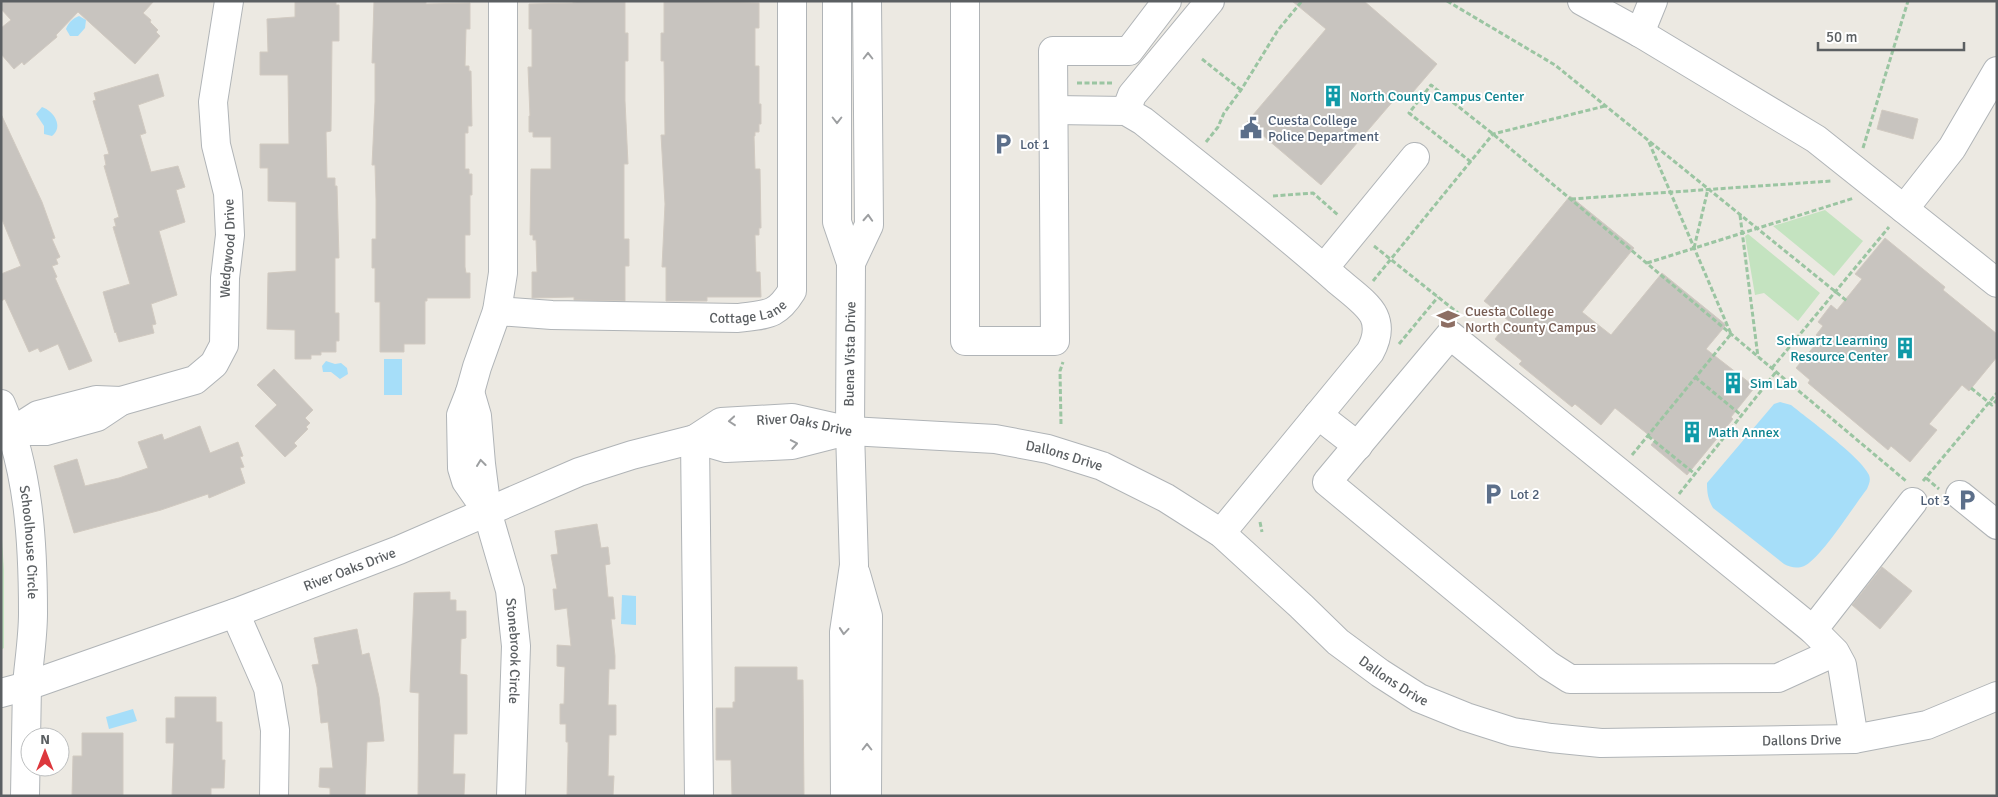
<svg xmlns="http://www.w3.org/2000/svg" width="1998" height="797" font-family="Signika,sans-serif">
<rect width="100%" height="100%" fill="#ece9e2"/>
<!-- green -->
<g fill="#c4e3c0">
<path d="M 1825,210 L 1863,241 L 1834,276 L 1773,226 Z"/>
<path d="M 1748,234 L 1820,293 L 1798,321 L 1764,293 L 1755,295 L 1745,236 Z"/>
<path d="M 1,525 L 4,570 L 4,648 L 1,650 Z"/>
</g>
<!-- water -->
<g fill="#a6def9">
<path d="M 79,16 L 86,20 L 85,28 L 78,36 L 70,36 L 66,29 C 68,23 73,18 79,16 Z"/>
<path d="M 42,107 C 54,111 64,127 52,136 L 44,134 L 44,126 L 36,114 Z"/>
<rect x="384" y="359" width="18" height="36"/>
<path d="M 326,361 L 335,364 L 341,363 L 347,368 L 348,374 L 340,379 L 331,372 L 323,372 L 322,366 Z"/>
<path d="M 1780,402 L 1791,405 C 1807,418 1862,458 1869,475 C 1871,480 1869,484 1867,489 C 1853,507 1823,555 1806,565 C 1799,569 1791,568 1784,564 L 1713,508 C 1708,499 1707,493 1707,483 L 1774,404 Z"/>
<path d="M 622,595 L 636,596 L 636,625 L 621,624 Z"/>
<path d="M 133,709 L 137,721 L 109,729 L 106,717 Z"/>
</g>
<!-- building -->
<g fill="#c8c4bf" stroke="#d1cac1">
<path d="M 1,1 L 154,1 L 143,13 L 151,20 L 150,22 L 158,30 L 156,32 L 160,36 L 135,64 L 78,12 L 56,35 L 57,37 L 24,65 L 22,62 L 14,69 L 1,54 L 1,28 L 11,20 L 1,9 Z"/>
<path d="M 295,1 L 336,1 L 336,5 L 339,5 L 339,41 L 332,41 L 331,131 L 326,132 L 327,178 L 335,178 L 335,186 L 337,186 L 339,258 L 335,258 L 335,313 L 339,313 L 339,341 L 336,341 L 336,352 L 321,352 L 321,355 L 311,355 L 311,359 L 295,359 L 295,330 L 267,329 L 268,273 L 296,271 L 296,202 L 268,201 L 268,168 L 260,168 L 260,144 L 289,144 L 288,75 L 260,75 L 260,52 L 268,52 L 267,19 L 295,17 Z"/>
<path d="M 374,1 L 426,1 L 426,4 L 470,3 L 470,29 L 466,29 L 465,66 L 469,66 L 469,71 L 471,71 L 472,126 L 468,126 L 468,133 L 465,133 L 465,169 L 469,169 L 469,174 L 472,174 L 472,195 L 470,195 L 470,235 L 465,235 L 465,267 L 466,273 L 470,273 L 470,298 L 427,298 L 427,301 L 425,301 L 425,344 L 404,344 L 404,352 L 380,352 L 380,302 L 375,302 L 375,268 L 372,268 L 372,239 L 376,239 L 376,199 L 375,165 L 372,165 L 375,102 L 375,63 L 372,63 Z"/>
<path d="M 580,1 L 625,1 L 625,33 L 628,33 L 628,61 L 625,61 L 625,101 L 628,164 L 624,164 L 624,239 L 629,239 L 629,266 L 625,266 L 625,301 L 574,300 L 574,297 L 532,298 L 532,272 L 537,272 L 536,240 L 533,240 L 533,235 L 530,235 L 531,169 L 551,169 L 551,137 L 533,137 L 533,132 L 529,132 L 529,116 L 530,116 L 528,67 L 532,67 L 532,29 L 529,29 L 529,4 L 572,3 Z"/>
<path d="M 664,1 L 759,3 L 759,28 L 755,28 L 755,66 L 759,66 L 759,104 L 761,104 L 761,124 L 759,124 L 759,132 L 755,132 L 755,136 L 754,136 L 755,169 L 760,169 L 761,228 L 759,228 L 759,235 L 755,235 L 756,272 L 760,272 L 761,297 L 707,297 L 707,301 L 666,301 L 666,267 L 662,267 L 665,204 L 661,135 L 665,135 L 664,61 L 661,61 L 661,33 L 664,33 Z"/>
<path d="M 1292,1 L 1364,1 L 1437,64 L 1407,99 L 1400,93 L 1321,185 L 1247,122 L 1326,29 Z"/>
<path d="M 158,74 L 164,96 L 138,105 L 146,133 L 140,135 L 151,172 L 178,166 L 185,187 L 176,190 L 185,222 L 159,231 L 177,295 L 151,304 L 156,324 L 152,325 L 154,333 L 119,342 L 116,332 L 115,333 L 103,292 L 130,284 L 113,227 L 116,226 L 114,219 L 119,217 L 104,166 L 106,165 L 104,155 L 109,154 L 93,101 L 96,100 L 94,93 Z"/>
<path d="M 1882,110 L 1918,119 L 1913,139 L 1877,129 Z"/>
<path d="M 1,114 L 42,202 L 55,238 L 52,239 L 60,257 L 56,259 L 58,264 L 52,266 L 57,277 L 55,278 L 92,361 L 69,370 L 58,344 L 40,352 L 38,348 L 29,352 L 5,299 L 1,301 L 1,274 L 21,266 L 1,217 Z"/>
<path d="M 1570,196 L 1634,248 L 1582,312 L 1611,335 L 1662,273 L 1726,325 L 1706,349 L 1755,387 L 1731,417 L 1733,419 L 1687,475 L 1651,445 L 1655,440 L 1615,408 L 1601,425 L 1575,404 L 1572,407 L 1519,364 L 1522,361 L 1495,339 L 1509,321 L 1484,301 Z"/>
<path d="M 1885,238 L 1945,287 L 1943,290 L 1997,334 L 1997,357 L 1969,391 L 1962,385 L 1929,424 L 1937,430 L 1910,462 L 1891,446 L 1888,450 L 1808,383 L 1810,380 L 1796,368 L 1820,339 L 1816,335 L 1823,326 L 1818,322 L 1831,305 L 1837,310 L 1862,279 L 1855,274 Z"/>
<path d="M 274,369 L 313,410 L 305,418 L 310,423 L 306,427 L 308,429 L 294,443 L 297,446 L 285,457 L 255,426 L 277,405 L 257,385 Z"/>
<path d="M 200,426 L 210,453 L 238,442 L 243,456 L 240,457 L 244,467 L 240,468 L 245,483 L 209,498 L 208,494 L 161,510 L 74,533 L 54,466 L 77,459 L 85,486 L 119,478 L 148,468 L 138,442 L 162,434 L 164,440 Z"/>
<path d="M 597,524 L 601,548 L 608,547 L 610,564 L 605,565 L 608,597 L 613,597 L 615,619 L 611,619 L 615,656 L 615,669 L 609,669 L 608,705 L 616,705 L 616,735 L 609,735 L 608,776 L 614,776 L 613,796 L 567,796 L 568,751 L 568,742 L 566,742 L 566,724 L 560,724 L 560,704 L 564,704 L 565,667 L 557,666 L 557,645 L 571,646 L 567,608 L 555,610 L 553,589 L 557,589 L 551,555 L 558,554 L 555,531 Z"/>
<path d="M 1882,567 L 1912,591 L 1880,629 L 1852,605 Z"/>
<path d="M 450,592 L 450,600 L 456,600 L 456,611 L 466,611 L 466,638 L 461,639 L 460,674 L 467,675 L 467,734 L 454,734 L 453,774 L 465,774 L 464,795 L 418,796 L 419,693 L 410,692 L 414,593 Z"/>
<path d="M 357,629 L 362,655 L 369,653 L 379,697 L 384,741 L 367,742 L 365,796 L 330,796 L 330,788 L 319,787 L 320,768 L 333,768 L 328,722 L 321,723 L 317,687 L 312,665 L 319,664 L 314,638 Z"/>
<path d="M 735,667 L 797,667 L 797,680 L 803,680 L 804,796 L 732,796 L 731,760 L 716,760 L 716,708 L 733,708 L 733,702 L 735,702 Z"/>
<path d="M 175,697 L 216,697 L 216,722 L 222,722 L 222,760 L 225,760 L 224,788 L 211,788 L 211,796 L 172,796 L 174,743 L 166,743 L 166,718 L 175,718 Z"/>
<path d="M 82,733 L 123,733 L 123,796 L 72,796 L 73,756 L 82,756 Z"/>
</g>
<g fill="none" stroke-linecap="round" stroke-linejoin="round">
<!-- minor casing -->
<g stroke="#b0b4b7" stroke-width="30">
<g id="minor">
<path d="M 837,1 L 837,222 L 851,263 L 850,431 L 854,565 L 844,632 L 845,796"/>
<path d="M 965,1 L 965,341 L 1055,341 L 1053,51 L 1129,51 L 1167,1"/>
<path d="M 1582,1 L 1640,33 L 1816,139 L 1997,283"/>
<path d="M 1640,33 L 1653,1"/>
<path d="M 1054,110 L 1126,111 L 1143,121 C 1208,173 1274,224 1336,279 C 1347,289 1368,303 1374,316 C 1380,329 1376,341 1370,352 L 1221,533"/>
<path d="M 1126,111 L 1132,95 L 1210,1"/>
<path d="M 1904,209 L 1952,148 L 1997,71"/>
<path d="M 851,263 L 869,225 L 867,1"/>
<path d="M 1324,268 L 1415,157"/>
<path id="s1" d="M 497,311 L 552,315 L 738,318 C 766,314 776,317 792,291 L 792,1"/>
<path d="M 470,392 L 477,367 L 497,311 L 503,273 L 503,1"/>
<path d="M 96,400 L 121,401 L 97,417 L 46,431 L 13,431 L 38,415 Z"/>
<path id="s2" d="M 121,401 L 195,380 L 214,364 L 224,345 L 225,278 L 230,235 L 228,193 L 216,145 L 213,102 L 229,1"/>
<path id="s3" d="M 1,404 C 29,470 33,542 33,613 C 33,637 29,661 27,685 C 26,722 26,759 25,796"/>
<path d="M 1318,415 L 1358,446"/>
<path d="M 695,439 L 699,796"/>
<path d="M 695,439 L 726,448 L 792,445 L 843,432"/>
<path d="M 1960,495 L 1997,525"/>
<path id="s4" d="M 487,511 L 466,481 L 462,468 L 461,415 L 470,392 L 477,416 L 481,464 L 487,511 L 510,590 L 516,646 L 511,796"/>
<path d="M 856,574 L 868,616 L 867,796"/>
<path d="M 235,613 L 268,688 L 275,730 L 274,796"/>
<path d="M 1813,630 L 1913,502"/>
<path d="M 1835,652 L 1778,678 L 1570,679 L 1548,665 L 1327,482 L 1450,335 L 1813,630 L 1835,652 L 1842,665 L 1854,739"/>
<path id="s5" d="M 1,693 L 27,686 L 235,613 L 399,550 L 579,472 L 632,455 L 695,439 L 721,422 L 792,418 L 850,431 L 995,439 L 1048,449 L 1102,466 L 1166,498 L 1221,533 L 1301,606 L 1338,642 L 1380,673 L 1419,698 L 1466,717 L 1513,732 L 1551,738 L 1601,743 L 1854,739 L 1927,725 L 1997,696"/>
</g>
</g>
<!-- path -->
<g stroke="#9bc5a2" stroke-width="3" stroke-dasharray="5 2.5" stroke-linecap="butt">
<path d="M 1447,1 L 1555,65 L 1847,301"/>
<path d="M 1202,59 L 1241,90"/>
<path d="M 1077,83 L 1113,83"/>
<path d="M 1206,142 L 1218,127 L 1224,113 L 1241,90 L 1278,30 L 1302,1"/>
<path d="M 1863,148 L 1908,1"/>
<path d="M 1471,162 L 1409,113 L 1431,85 L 1493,134 L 1906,481"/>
<path d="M 1273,196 L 1313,193 L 1338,215"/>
<path d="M 1571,199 L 1831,181"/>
<path d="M 1740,215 L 1758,357"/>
<path d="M 1374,246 L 1458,313"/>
<path d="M 1694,248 L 1708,189"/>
<path d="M 1647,263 L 1854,198"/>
<path d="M 1373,281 L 1493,134 L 1605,106"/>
<path d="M 1399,344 L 1438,297"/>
<path d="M 1772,368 L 1889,227"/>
<path d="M 1695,377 L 1741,415"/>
<path d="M 1971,388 L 1992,405 L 1997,400"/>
<path d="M 1061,424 L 1060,371 L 1063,362"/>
<path d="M 1648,436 L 1695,474"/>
<path d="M 1632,455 L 1731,334 L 1648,140"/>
<path d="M 1926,478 L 1939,489"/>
<path d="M 1923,481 L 1997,393"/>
<path d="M 1679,494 L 1776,372"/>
<path d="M 1260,522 L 1262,532"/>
</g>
<!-- minor -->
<use href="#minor" stroke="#fff" stroke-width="28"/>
</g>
<!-- one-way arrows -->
<defs><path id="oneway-chevron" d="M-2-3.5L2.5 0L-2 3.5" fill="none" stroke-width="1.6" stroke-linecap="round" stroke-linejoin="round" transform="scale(1.25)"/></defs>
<g stroke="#9d9fa1">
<use href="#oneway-chevron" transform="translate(868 56) rotate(-90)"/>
<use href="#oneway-chevron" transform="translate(837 120) rotate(90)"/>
<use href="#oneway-chevron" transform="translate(868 218) rotate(-87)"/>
<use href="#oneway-chevron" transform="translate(732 421) rotate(175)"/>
<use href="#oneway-chevron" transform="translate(794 444) rotate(-10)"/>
<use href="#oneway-chevron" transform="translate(481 463) rotate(-97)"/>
<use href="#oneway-chevron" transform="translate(844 631) rotate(95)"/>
<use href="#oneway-chevron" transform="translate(867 747) rotate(-90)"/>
</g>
<!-- icons -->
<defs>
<g id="building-bare" transform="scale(1.725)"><path d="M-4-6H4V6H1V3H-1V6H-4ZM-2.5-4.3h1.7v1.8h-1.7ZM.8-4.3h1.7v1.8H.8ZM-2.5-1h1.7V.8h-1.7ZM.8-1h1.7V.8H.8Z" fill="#0f9aa8" stroke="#fff" stroke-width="2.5" paint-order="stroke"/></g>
<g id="civic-bare" transform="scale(1.725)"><path d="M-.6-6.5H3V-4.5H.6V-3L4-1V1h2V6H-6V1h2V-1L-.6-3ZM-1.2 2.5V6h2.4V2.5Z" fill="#5c6f8a" stroke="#fff" stroke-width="2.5" paint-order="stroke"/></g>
<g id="parking-bare" transform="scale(1.725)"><path d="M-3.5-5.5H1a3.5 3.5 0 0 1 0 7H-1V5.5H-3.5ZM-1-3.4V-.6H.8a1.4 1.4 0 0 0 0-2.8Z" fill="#5c6f8a" stroke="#fff" stroke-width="2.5" paint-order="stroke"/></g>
<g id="university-bare" transform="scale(1.725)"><path d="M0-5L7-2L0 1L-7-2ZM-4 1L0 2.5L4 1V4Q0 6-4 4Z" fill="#8d6e63" stroke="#fff" stroke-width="2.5" paint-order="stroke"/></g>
</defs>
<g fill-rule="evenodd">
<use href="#building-bare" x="1333" y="96"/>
<use href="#civic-bare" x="1251" y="128"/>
<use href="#parking-bare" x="1003" y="144"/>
<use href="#university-bare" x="1448" y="319"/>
<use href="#building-bare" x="1905" y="348"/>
<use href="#building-bare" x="1733" y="383"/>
<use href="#building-bare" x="1692" y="432"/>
<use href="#parking-bare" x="1493" y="494"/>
<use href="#parking-bare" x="1967" y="500"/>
</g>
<g text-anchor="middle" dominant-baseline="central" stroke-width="4" stroke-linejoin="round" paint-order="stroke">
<!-- culture labels -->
<g font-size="14" fill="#0d838f" stroke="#fff" text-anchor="start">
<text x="1350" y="96">North County Campus Center</text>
<text x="1888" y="340" text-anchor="end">Schwartz Learning<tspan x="1888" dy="16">Resource Center</tspan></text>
<text x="1750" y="383">Sim Lab</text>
<text x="1708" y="432">Math Annex</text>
</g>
<!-- service labels -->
<g font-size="14" fill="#4e5e75" stroke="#fff" text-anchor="start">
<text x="1268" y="120">Cuesta College<tspan x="1268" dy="16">Police Department</tspan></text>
<text x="1020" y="144">Lot 1</text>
<text x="1510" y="494">Lot 2</text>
<text x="1950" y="500" text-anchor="end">Lot 3</text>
</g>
<!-- street labels -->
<g font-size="14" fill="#5b5f62" stroke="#fff">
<text stroke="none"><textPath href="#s2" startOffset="220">Wedgwood Drive</textPath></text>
<text stroke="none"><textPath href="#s1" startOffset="252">Cottage Lane</textPath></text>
<text transform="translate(850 354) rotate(-89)">Buena Vista Drive</text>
<text stroke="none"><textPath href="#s5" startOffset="855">River Oaks Drive</textPath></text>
<text stroke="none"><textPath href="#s5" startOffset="1118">Dallons Drive</textPath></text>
<text stroke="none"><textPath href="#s3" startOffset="142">Schoolhouse Circle</textPath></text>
<text stroke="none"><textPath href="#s5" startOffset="370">River Oaks Drive</textPath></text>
<text stroke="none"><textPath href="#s4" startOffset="392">Stonebrook Circle</textPath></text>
<text stroke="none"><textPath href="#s5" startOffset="1522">Dallons Drive</textPath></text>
<text stroke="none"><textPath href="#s5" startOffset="1942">Dallons Drive</textPath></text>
</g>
<!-- education labels -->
<g font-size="14" fill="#785e54" stroke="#fff" text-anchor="start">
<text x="1465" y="311">Cuesta College<tspan x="1465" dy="16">North County Campus</tspan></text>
</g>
</g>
<!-- border -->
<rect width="1998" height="797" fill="none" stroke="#5b5f62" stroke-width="5"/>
<!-- north arrow -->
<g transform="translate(45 752)"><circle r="24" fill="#ffffff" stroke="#bdbfc0"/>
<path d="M0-4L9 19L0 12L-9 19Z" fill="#dd383d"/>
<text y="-8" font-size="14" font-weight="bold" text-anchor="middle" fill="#5b5f62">N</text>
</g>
<!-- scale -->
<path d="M1818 42v8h146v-8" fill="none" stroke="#5b5f62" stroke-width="2.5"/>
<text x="1826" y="42" font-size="15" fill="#5b5f62" stroke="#ffffff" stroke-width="4" paint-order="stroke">50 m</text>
</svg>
